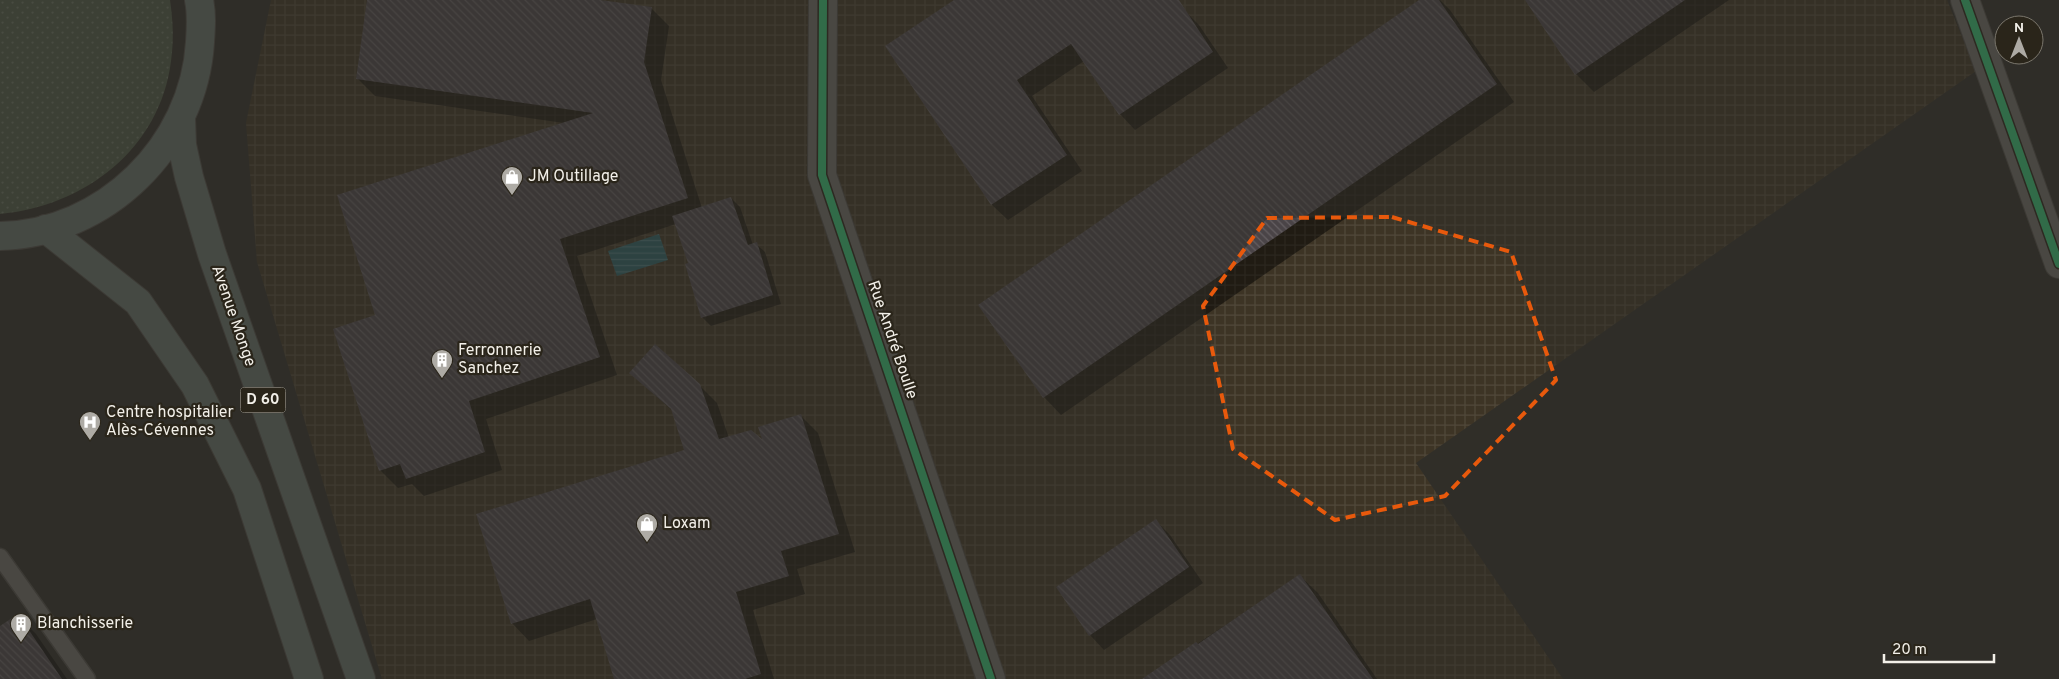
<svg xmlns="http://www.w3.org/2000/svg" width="2059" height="679" font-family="Overpass,sans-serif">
<defs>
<pattern id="industrial-grid" width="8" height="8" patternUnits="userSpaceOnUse" patternTransform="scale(1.25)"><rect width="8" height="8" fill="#3d3425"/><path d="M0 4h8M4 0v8" fill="none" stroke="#50483a"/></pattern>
<pattern id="grass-dots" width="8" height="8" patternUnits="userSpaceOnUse" patternTransform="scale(1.25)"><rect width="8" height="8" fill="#4c5745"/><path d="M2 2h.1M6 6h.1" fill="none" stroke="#666f60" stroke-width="1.8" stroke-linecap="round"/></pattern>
<pattern id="water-rules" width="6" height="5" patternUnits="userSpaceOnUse" patternTransform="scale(1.25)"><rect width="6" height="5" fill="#2b5c61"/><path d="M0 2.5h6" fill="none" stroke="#4a7478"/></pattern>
<pattern id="building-back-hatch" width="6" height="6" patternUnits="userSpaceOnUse" patternTransform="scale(1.25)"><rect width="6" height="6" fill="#4a4447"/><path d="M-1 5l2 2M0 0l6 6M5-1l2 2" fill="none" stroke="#655f62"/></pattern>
</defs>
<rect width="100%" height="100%" fill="#302e28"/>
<!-- industrial -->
<path fill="url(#industrial-grid)" d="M 271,0 L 1947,0 L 1976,71 L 1416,463 L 1563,679 L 382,679 L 257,262 L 246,123 Z"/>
<!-- grass -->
<path fill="url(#grass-dots)" d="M 0,0 L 170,0 C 173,21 174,40 171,61 C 160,149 85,206 0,214 Z"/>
<!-- water -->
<path fill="url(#water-rules)" d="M 659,234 L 668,260 L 617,276 L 608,251 Z"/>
<!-- shadow -->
<g fill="#0007">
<path d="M 368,0 L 591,0 L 651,8 L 669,26 L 661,80 L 702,208 L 731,198 L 740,207 L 753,245 L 756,244 L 765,252 L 781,304 L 711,326 L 702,317 L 689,264 L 676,224 L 577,256 L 617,375 L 486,419 L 502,470 L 424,496 L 412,484 L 398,488 L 380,470 L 377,316 L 564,123 L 375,96 L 357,78 Z"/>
<path d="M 956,0 L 1141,0 L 1184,10 L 1199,25 L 1228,68 L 1135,130 L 1120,114 L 1084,61 L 1032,96 L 1082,171 L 1008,220 L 992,205 L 887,46 Z"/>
<path d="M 1421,0 L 1440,0 L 1450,10 L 1514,102 L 1061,415 L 1044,397 Z"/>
<path d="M 1526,0 L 1729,0 L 1594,92 L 1576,74 Z"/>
<path d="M 630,373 L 699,385 L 717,403 L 729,438 L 765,443 L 801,416 L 818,433 L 855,552 L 797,569 L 805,594 L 753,610 L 774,679 L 615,679 L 597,619 L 529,641 L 512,623 L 686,451 L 674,412 Z"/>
<path d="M 1156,521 L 1170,535 L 1203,583 L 1104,650 L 1090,635 Z"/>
<path d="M 1300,576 L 1318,593 L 1377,679 L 1166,679 L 1159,669 Z"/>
<path d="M 18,616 L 36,634 L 67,679 L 0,679 L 0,628 Z"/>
</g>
<!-- building -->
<g fill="url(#building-back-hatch)">
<path d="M 367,0 L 600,0 L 652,7 L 644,62 L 688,198 L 560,239 L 600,357 L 469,401 L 485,452 L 406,479 L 400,464 L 379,471 L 333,329 L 375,315 L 337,195 L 593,113 L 356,79 Z"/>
<path d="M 954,0 L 1179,0 L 1213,52 L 1119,115 L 1071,44 L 1017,80 L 1067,155 L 991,205 L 885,46 Z"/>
<path d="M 1419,0 L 1439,0 L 1497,84 L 1043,398 L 978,305 Z"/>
<path d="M 1525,0 L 1685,0 L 1575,75 Z"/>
<path d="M 731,197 L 748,245 L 757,242 L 773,295 L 701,318 L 685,264 L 688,263 L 672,216 Z"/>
<path d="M 655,344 L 700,384 L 719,439 L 751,430 L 762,439 L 758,427 L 801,414 L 839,534 L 781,551 L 789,576 L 736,592 L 761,674 L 745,679 L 614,679 L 590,599 L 511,624 L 476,514 L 684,450 L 671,409 L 629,373 Z"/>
<path d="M 1156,519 L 1189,567 L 1089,636 L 1056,587 Z"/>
<path d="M 1300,574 L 1373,679 L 1142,679 L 1196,642 L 1198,644 Z"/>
<path d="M 18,614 L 62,679 L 0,679 L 0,626 Z"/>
</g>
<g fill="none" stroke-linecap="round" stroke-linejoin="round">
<!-- lane casing -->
<g stroke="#4c4945" stroke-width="19">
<path id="lane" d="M 0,557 L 87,679"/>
</g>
<!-- street casing -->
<g stroke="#4c4945" stroke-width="30">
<g id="street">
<path d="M 823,0 L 822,175 L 991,679"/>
<path d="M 1965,0 L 2059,264"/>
</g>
</g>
<!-- primary casing -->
<g stroke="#4c4945" stroke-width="30">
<g id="primary">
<path d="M 181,118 L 182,145 L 189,177 L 212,254 L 361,679"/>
<path d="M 46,229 L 138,302 L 195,385 L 247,489 L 309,679"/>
<path d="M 0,236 C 105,234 194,146 200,42 C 201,27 202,14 199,0"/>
</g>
</g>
<!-- lane -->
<use href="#lane" stroke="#696662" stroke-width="16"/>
<!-- street -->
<use href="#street" stroke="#696662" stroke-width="28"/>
<!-- primary -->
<use href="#primary" stroke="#606b65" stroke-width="28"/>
<!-- cycleway casing -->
<g stroke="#2a251a" stroke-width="11">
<g id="cycleway">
<path d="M 823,0 L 822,175 L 991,679"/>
<path d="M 1965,0 L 2059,264"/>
</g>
</g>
<!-- cycleway -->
<use href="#cycleway" stroke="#33b770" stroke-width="8"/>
</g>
<!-- marked area -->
<path d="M0 0H2059V679H0ZM 1392,217 L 1511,252 L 1556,380 L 1445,496 L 1335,520 L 1233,449 L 1203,306 L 1267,218 Z" fill="#302e28" fill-opacity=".55" fill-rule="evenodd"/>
<path fill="none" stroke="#e8590c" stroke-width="4" stroke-dasharray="10 6" stroke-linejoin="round" d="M 1392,217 L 1511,252 L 1556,380 L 1445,496 L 1335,520 L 1233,449 L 1203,306 L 1267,218 Z"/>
<!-- icons -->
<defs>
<g id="shop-pin" transform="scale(1.125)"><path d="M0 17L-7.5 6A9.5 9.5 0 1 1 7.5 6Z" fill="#aeaba5" stroke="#2a251a"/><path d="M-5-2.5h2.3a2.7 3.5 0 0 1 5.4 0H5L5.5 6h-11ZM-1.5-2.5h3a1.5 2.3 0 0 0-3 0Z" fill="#fff"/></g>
<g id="building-pin" transform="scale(1.125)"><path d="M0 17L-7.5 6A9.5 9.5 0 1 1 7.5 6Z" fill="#aeaba5" stroke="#2a251a"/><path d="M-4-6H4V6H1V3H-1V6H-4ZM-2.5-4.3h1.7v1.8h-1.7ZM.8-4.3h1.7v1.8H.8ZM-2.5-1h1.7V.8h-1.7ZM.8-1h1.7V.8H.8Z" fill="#fff"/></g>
<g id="hospital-pin" transform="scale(1.125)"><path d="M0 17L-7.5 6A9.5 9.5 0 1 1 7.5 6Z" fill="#aeaba5" stroke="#2a251a"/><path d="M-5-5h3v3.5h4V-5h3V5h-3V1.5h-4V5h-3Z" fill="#fff"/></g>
</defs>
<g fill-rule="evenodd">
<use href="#shop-pin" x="512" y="177"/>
<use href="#building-pin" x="442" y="360"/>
<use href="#hospital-pin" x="90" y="422"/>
<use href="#shop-pin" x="647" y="524"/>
<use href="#building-pin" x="21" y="624"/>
</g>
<g text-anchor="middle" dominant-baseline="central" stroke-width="4.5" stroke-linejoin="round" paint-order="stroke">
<!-- shield labels -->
<rect fill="#2a251a" stroke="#b6b2aa" stroke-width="1" x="240.5" y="387.5" width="45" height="25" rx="4"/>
<g font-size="15" font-weight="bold" fill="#f2efe8">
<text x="263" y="400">D 60</text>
</g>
<!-- poi labels -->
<g font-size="16" fill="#f2efe8" stroke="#2a251a" text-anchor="start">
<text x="528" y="177">JM Outillage</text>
<text x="458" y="351">Ferronnerie<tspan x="458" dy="18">Sanchez</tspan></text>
<text x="106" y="413">Centre hospitalier<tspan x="106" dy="18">Alès-Cévennes</tspan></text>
<text x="663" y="524">Loxam</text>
<text x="37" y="624">Blanchisserie</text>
</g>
<!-- street labels -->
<g font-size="16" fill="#f2efe8" stroke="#2a251a">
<text transform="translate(233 316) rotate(71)">Avenue Monge</text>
<text transform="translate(892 340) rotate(71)">Rue André Boulle</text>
</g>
</g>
<!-- north arrow -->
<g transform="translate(2019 40)"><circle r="24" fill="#2a251a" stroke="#7a766c"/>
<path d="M0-4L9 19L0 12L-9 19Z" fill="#aeaba5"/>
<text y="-8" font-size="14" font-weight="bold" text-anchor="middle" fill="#f2efe8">N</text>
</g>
<!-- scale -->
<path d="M1884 654v8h110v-8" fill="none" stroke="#f2efe8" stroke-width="2.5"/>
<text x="1892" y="654" font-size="15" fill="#f2efe8" stroke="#2a251a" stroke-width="4" paint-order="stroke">20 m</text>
</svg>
